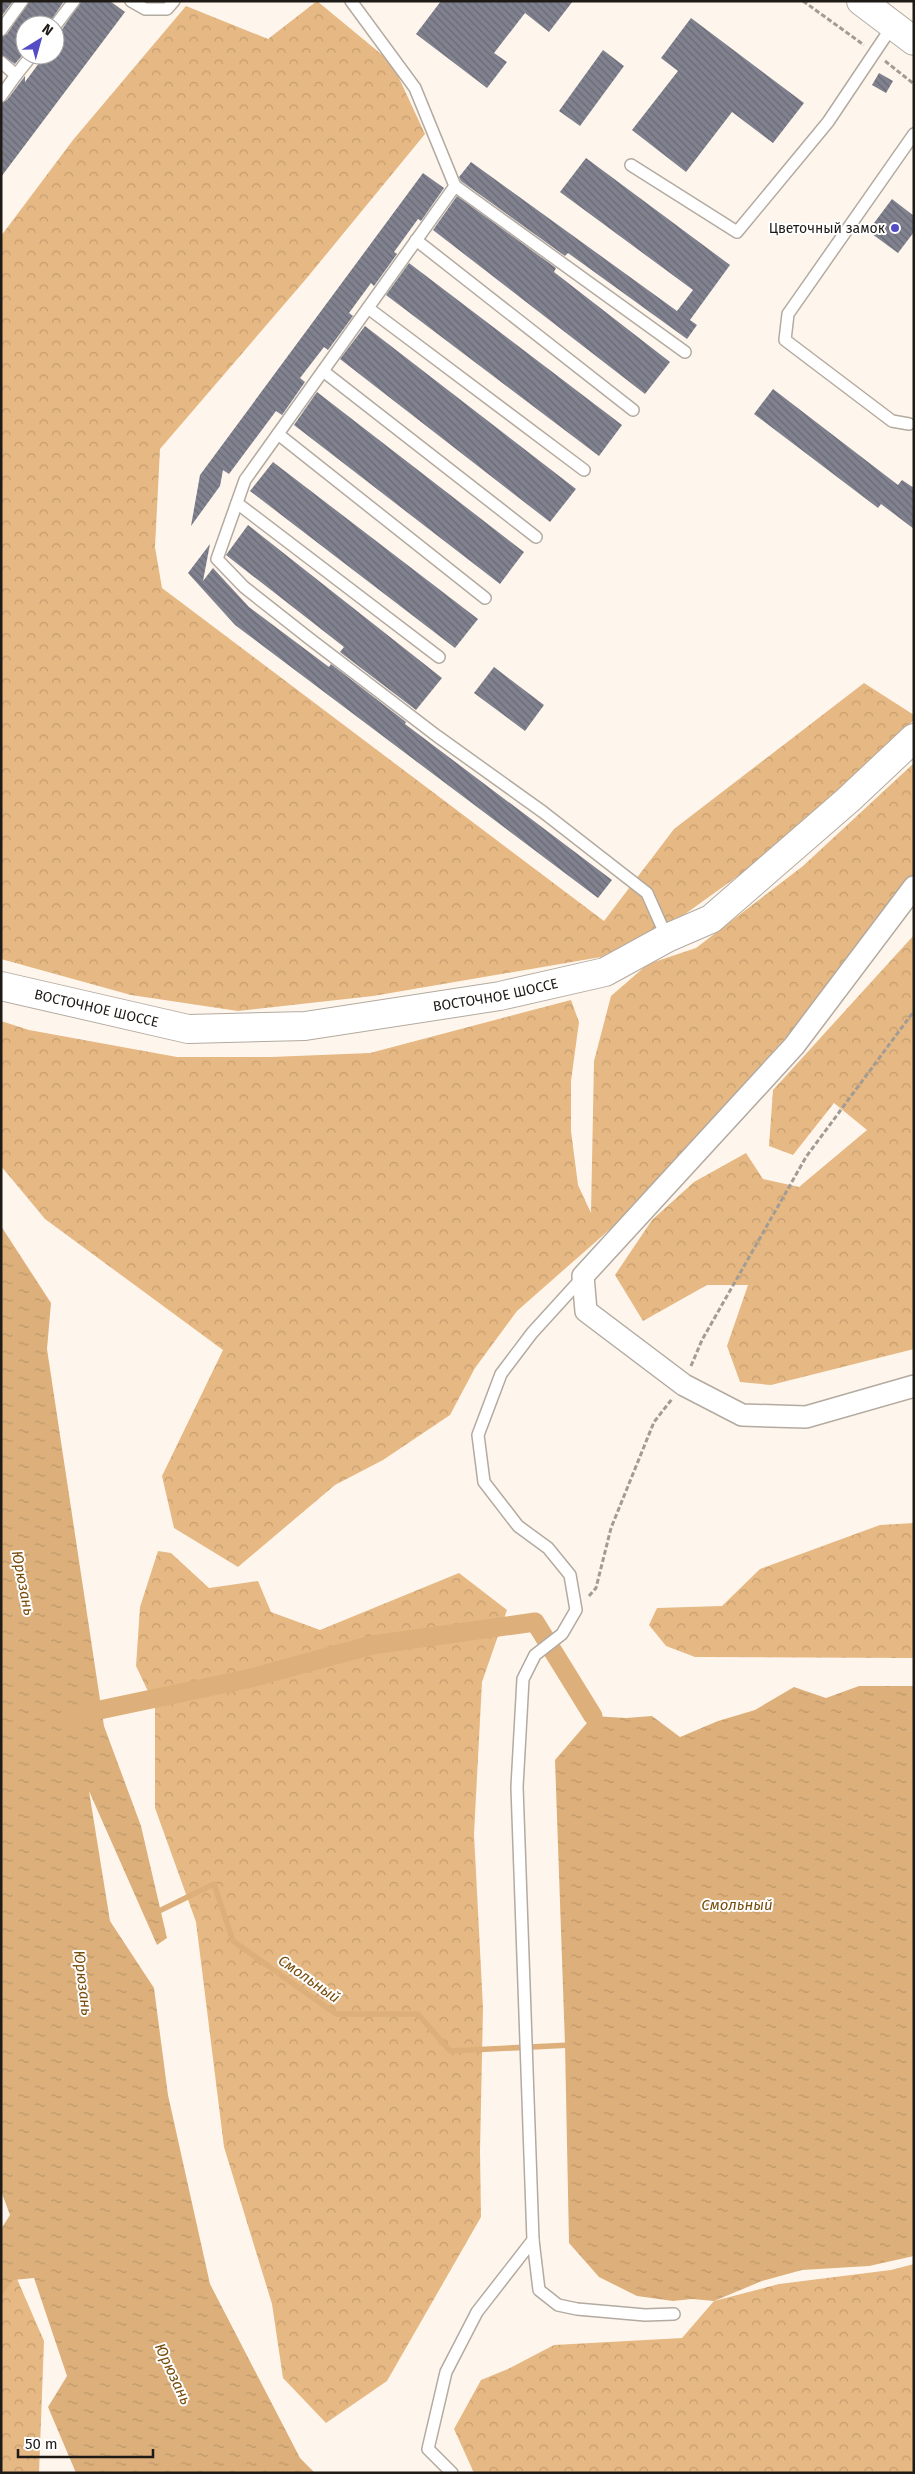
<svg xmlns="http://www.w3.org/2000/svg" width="915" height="2474" font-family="'Fira Sans',sans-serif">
<defs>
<pattern id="forest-crowns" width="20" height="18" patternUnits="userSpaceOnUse" patternTransform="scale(1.25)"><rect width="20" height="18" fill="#e6b883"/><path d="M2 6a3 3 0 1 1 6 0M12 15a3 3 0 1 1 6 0" fill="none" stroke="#c59e70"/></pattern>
<pattern id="water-ripples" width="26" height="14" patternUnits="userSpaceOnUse" patternTransform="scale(1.25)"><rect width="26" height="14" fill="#ddb07b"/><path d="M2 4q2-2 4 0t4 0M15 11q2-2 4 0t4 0" fill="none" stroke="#bd976a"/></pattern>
<pattern id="building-back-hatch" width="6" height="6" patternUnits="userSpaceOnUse" patternTransform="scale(1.25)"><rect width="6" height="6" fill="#81828f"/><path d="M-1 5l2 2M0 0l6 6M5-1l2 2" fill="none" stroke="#696a74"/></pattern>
</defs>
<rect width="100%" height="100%" fill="#fef6ed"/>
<!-- forest -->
<g fill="url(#forest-crowns)">
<path d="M 317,1 L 392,63 L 425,134 L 306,279 L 160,449 L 155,547 L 162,588 L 604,921 L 674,829 L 864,683 L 914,715 L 914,720 L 829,800 L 763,858 L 681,917 L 601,957 L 373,996 L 238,1011 L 131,995 L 1,959 L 1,236 L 73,140 L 186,6 L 268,39 Z"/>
<path d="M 914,763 L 914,895 L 625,1216 L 517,1311 L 475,1368 L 450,1415 L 383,1460 L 335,1485 L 238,1567 L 174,1528 L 162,1476 L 223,1350 L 45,1219 L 1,1166 L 1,1021 L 29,1030 L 177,1057 L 271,1057 L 370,1053 L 571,1000 L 579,1022 L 571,1081 L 571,1131 L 578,1185 L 591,1213 L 594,1061 L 611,996 L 648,964 L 696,948 L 803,866 Z"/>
<path d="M 914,935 L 914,1349 L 771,1385 L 740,1382 L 727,1346 L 748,1285 L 707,1285 L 643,1321 L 615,1275 L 652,1220 L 694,1182 L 746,1153 L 763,1179 L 799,1187 L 867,1130 L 834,1103 L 793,1155 L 769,1146 L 773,1090 Z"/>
<path d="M 914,1523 L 914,1658 L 695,1657 L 666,1646 L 649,1625 L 657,1608 L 722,1606 L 760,1569 L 880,1525 Z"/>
<path d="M 158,1551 L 171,1553 L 209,1588 L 258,1581 L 271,1612 L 320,1630 L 459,1573 L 507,1610 L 482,1682 L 474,1834 L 483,2008 L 480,2151 L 481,2217 L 387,2381 L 326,2423 L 283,2378 L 272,2304 L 224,2147 L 196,1922 L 155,1808 L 155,1706 L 136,1666 L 140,1607 Z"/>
<path d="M 1,2242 L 44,2341 L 39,2473 L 1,2473 Z"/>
<path d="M 914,2264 L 914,2473 L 474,2473 L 454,2429 L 481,2380 L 508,2369 L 554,2345 L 682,2338 L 714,2301 L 779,2284 L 891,2270 Z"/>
</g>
<!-- water -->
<g fill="url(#water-ripples)">
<path d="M 1,1226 L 51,1303 L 47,1349 L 104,1726 L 141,1826 L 167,1938 L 157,1945 L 89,1791 L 110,1921 L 154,1988 L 168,2095 L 210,2284 L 300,2458 L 315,2473 L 76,2473 L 48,2407 L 67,2376 L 34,2278 L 13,2280 L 1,2296 L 1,2229 L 10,2215 L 1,2191 Z"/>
<path d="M 859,1686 L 914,1686 L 914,2256 L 869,2266 L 802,2270 L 762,2281 L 714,2301 L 692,2299 L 673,2301 L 637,2296 L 599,2277 L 569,2243 L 565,2045 L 555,1760 L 593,1716 L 626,1718 L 652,1716 L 680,1737 L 718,1721 L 755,1710 L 794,1687 L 826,1698 Z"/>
</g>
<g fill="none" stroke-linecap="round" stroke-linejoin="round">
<!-- stream -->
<path stroke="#ddb07b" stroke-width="5.5" d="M 155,1913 L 214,1884 L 233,1941 L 336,2014 L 418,2014 L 450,2051 L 571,2045"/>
<!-- canal -->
<path stroke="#ddb07b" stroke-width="19" d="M 76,1715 L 251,1678 L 372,1645 L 535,1622 L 593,1716"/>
</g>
<!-- building -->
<g fill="url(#building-back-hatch)">
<path d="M 1,1 L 13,1 L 1,17 Z"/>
<path d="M 29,1 L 64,1 L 48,25 L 25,25 L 25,52 L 15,64 L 1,55 L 1,37 L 7,34 Z"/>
<path d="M 81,1 L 110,1 L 125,12 L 1,177 L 1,103 L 7,100 L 25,76 L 25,82 L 45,55 L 55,55 L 55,33 L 61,31 Z"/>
<path d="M 441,1 L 573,1 L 549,32 L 525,13 L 494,53 L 507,62 L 487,88 L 416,34 Z"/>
<path d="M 691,18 L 804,103 L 773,143 L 732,112 L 686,172 L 632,130 L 678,71 L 661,58 Z"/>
<path d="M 603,50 L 624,66 L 580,126 L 559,111 Z"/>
<path d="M 879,73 L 893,81 L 886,93 L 872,85 Z"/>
<path d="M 586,158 L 730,265 L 690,320 L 697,325 L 687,339 L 568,253 L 565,256 L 461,181 L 459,177 L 471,162 L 677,311 L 693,290 L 560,192 Z"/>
<path d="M 423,173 L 444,188 L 421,221 L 418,219 L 394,252 L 397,254 L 374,286 L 371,283 L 349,313 L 353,316 L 328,350 L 324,347 L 300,378 L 305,382 L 282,415 L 276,411 L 229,474 L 223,470 L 220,486 L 191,526 L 200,475 Z"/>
<path d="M 457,196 L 556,268 L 554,272 L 670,362 L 645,394 L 433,230 Z"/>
<path d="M 892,199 L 914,216 L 914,232 L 898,253 L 868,231 Z"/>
<path d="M 409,263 L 622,425 L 599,456 L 386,295 Z"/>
<path d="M 365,326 L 576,489 L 550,522 L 340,359 Z"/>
<path d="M 773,389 L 898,485 L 902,480 L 914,488 L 914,529 L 881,504 L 878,508 L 754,414 Z"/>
<path d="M 317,392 L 524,552 L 500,584 L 294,425 Z"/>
<path d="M 273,462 L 478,619 L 455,648 L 250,491 Z"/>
<path d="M 248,525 L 442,678 L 416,710 L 340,652 L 344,647 L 226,555 Z"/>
<path d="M 210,544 L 203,581 L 213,568 L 249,607 L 329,667 L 331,664 L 406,722 L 405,724 L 612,880 L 598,898 L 235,625 L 188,573 Z"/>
<path d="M 494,667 L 544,705 L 525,731 L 474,693 Z"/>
</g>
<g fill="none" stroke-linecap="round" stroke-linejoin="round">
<!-- service casing -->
<g stroke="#b3aaa0" stroke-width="14">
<g id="service">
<path d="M 131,1 L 145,9 L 167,9 L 174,1"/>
<path d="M 351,1 L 415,88 L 455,186 L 685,352"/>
<path d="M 55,26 L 74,1"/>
<path d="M 1,30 L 22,1"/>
<path d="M 1,62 L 16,75 L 32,55"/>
<path d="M 1,96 L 16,75"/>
<path d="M 631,165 L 737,232 L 828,122 L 893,25"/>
<path d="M 455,186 L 245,480 L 217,559 L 244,587 L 310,639 L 437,736 L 543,812 L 647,893 L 667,938"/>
<path d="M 416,240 L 633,410"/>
<path d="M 368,308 L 584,470"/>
<path d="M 323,371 L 536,537"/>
<path d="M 909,424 L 892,421 L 785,340 L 788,314 L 914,134"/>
<path d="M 278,434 L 485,598"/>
<path d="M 237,503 L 439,657"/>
<path d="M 533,2240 L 539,2290 L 558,2305 L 577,2309 L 645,2315 L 674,2314"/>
<path d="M 452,2473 L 428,2449 L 446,2372 L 477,2312 L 533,2240 L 517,1787 L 523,1679 L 535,1655 L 562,1634 L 576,1610 L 570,1575 L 548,1548 L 518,1526 L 484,1482 L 478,1435 L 501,1374 L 532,1333 L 583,1277"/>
</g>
</g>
<!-- minor casing -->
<g stroke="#b3aaa0" stroke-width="24">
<path id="minor" d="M 914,887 L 794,1046 L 583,1276 L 586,1311 L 684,1385 L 742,1415 L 806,1417 L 914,1386"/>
</g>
<!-- tertiary casing -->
<g stroke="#b3aaa0" stroke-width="30">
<path id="tertiary" d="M 861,1 L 914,41"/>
</g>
<!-- secondary casing -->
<g stroke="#b3aaa0" stroke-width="30">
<g id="secondary">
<path id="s1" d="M 1,986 L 188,1029 L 305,1026 L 500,996 L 605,972 L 667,938 L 711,919 L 848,800 L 914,738"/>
</g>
</g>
<!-- path -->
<g stroke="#a29c95" stroke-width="3" stroke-dasharray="5 2.5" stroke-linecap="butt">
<path d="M 803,1 L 864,45"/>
<path d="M 885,61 L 914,84"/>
<path d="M 691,1366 L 702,1340 L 806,1157 L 914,1011"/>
<path d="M 589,1596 L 596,1588 L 611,1528 L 654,1422 L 672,1399"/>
</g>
<!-- service -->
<use href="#service" stroke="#fff" stroke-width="11"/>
<!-- minor -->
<use href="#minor" stroke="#fff" stroke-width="21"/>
<!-- tertiary -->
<use href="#tertiary" stroke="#fff" stroke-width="28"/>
<!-- secondary -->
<use href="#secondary" stroke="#fff" stroke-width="28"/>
</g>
<!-- markers -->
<circle fill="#534cc4" stroke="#fff" stroke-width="2" cx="895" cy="228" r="5"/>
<g text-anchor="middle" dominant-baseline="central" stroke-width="4" stroke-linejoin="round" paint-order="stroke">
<!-- poi labels -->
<g font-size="14" fill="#1e1a16" stroke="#fff" text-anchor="end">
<text x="885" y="228">Цветочный замок</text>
</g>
<!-- street labels -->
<g font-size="14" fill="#1e1a16" stroke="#fff">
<text stroke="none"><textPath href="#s1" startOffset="502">ВОСТОЧНОЕ ШОССЕ</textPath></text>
<text stroke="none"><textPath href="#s1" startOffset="98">ВОСТОЧНОЕ ШОССЕ</textPath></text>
</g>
<!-- water labels -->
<g font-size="15" font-style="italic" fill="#784c0b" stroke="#fff">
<text transform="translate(23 1583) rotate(79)">Юрюзань</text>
<text x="737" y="1905">Смольный</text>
<text transform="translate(309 1979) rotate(35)">Смольный</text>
<text transform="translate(83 1983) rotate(83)">Юрюзань</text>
<text transform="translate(173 2374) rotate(65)">Юрюзань</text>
</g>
</g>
<!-- border -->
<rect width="915" height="2474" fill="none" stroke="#1e1a16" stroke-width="5"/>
<!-- north arrow -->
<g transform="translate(40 40) rotate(37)"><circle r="24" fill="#ffffff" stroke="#a5a3a2"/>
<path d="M0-4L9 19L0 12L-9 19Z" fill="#534cc4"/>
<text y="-8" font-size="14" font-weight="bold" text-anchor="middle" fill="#1e1a16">N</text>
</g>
<!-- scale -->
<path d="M18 2449v8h135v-8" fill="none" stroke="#1e1a16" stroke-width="2.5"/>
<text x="25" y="2449" font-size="15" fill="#1e1a16" stroke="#ffffff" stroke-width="4" paint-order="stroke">50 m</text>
</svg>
